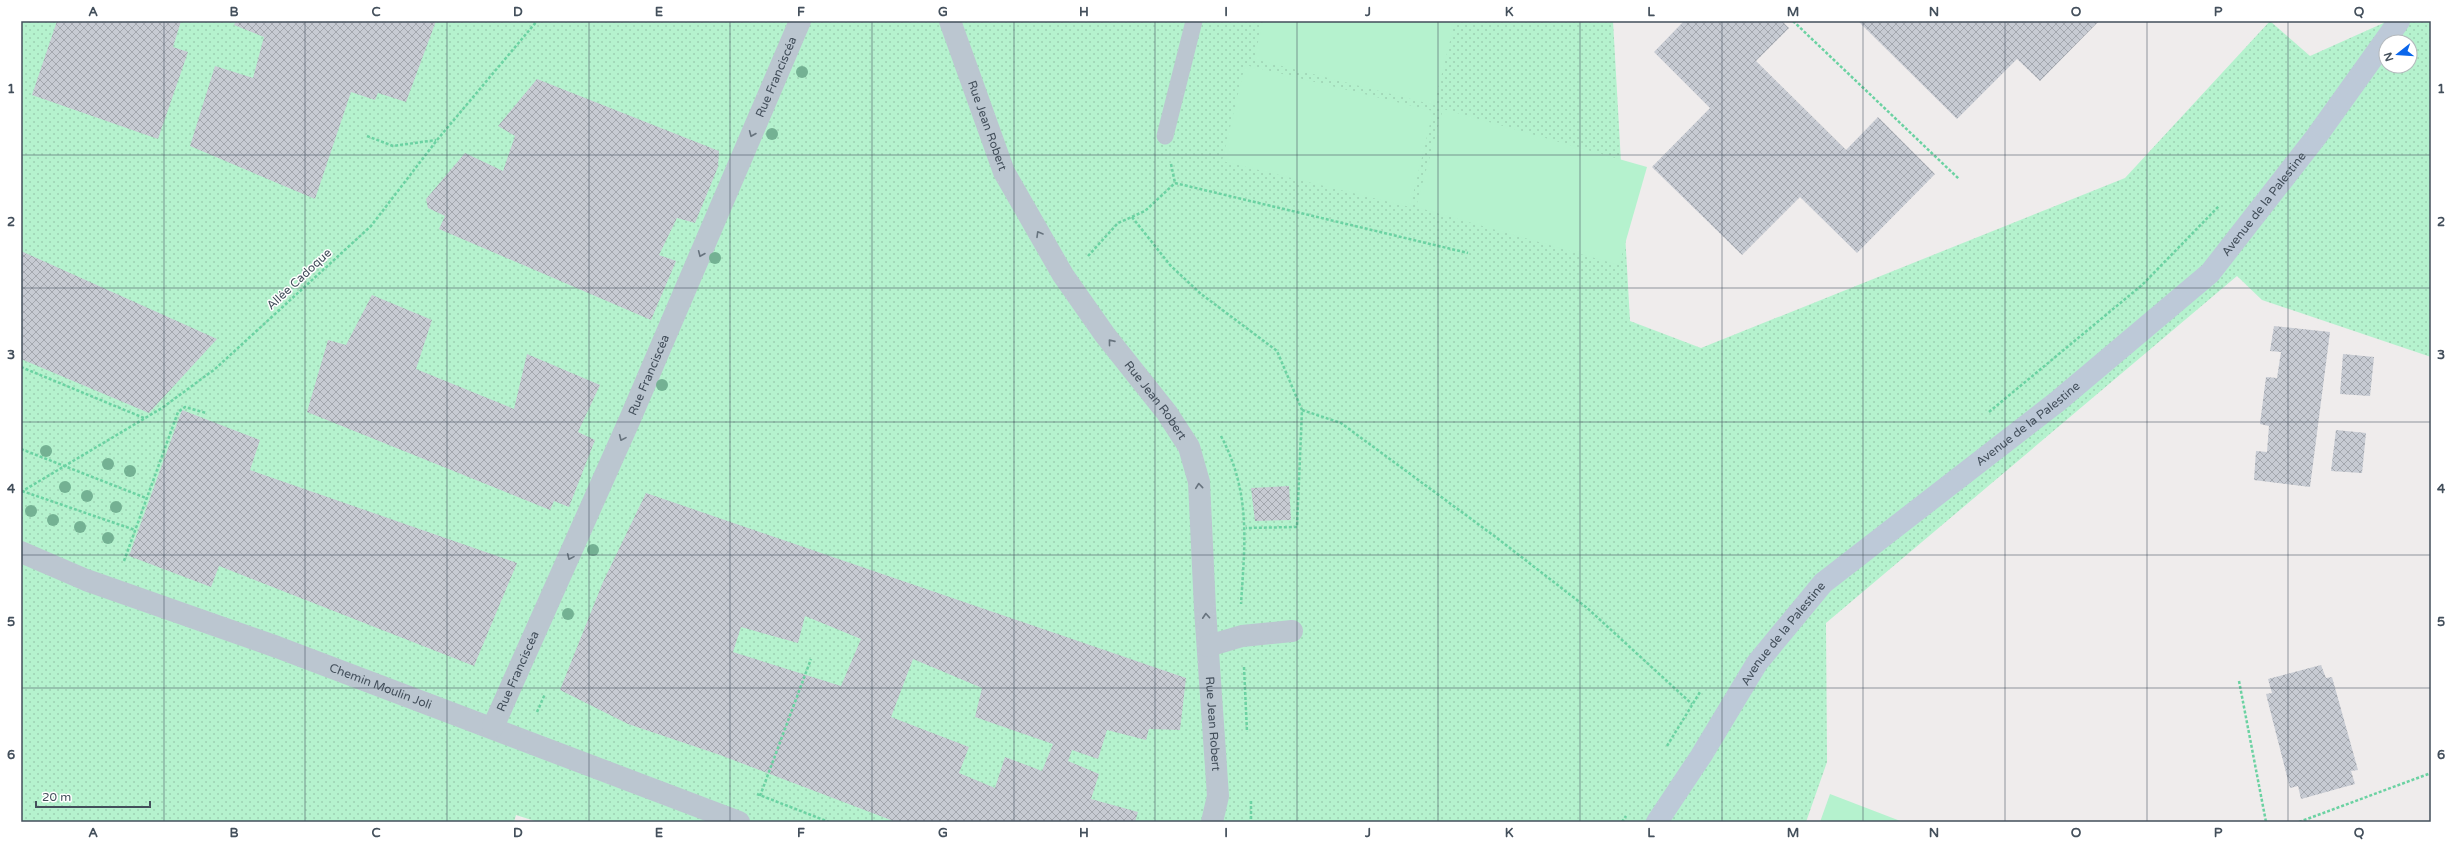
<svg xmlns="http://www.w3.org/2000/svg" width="2452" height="843" font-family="'Varela Round',sans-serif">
<defs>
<pattern id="green-dots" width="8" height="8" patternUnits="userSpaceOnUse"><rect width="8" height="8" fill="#b5f2ce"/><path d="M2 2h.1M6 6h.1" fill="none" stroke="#9dd1b3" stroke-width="1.8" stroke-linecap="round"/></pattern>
<pattern id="building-cross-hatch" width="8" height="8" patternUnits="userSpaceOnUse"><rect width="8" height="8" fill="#c7cbd3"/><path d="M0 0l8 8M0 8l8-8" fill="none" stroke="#a3a7ae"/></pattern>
</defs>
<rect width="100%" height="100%" fill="#efecec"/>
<!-- green -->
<path fill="url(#green-dots)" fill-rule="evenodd" d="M 21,21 L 1613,21 L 1630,321 L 1701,348 L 2125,178 L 2270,21 L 2310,56 L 2388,21 L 2431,21 L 2431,357 L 2262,300 L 2237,276 L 1826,623 L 1827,762 L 1806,822 L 538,822 L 516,815 L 514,822 L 21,822 ZM 2386,42 L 2410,42 L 2410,66 L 2386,66 Z"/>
<!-- pitch -->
<g fill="#b5f2ce">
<path d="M 1263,21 L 1455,21 L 1434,105 L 1254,59 Z"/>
<path d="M 1245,65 L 1433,111 L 1410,207 L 1222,161 Z"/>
<path d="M 1443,109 L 1647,167 L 1619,265 L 1416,207 Z"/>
<path d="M 1830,794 L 1903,822 L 1820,822 Z"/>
</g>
<!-- building -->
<g fill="url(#building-cross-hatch)" fill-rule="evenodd">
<path d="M 57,21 L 181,21 L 173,47 L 188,52 L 158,139 L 32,95 Z"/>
<path d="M 236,21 L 436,21 L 406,102 L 378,93 L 375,100 L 351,92 L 315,199 L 190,146 L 215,66 L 253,78 L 264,37 L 234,25 Z"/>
<path d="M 1684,21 L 1782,21 L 1789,28 L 1756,61 L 1846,150 L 1878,117 L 1935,174 L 1857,253 L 1800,197 L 1742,255 L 1652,167 L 1710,108 L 1654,52 Z"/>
<path d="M 1858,21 L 2099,21 L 2040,81 L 2017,59 L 1957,119 Z"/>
<path d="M 537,79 L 719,151 L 718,167 L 695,223 L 677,218 L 659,255 L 676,261 L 651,320 L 439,229 L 445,216 L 428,208 L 426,199 L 465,153 L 503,171 L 515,136 L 498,126 Z"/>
<path d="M 21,251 L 217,339 L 149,413 L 21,359 Z"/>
<path d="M 372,295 L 432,320 L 416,369 L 514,409 L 527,354 L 600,385 L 578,432 L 595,440 L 569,507 L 554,501 L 550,510 L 307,412 L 328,340 L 346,345 Z"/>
<path d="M 2274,326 L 2330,332 L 2310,487 L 2254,480 L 2256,451 L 2267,452 L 2269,426 L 2260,424 L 2266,377 L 2277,378 L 2281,352 L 2270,351 Z"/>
<path d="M 2343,354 L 2374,357 L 2370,396 L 2340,394 Z"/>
<path d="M 182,410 L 260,440 L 250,470 L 517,563 L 474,666 L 219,566 L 211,587 L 129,556 Z"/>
<path d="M 2336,430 L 2366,433 L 2362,473 L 2331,471 Z"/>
<path d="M 1289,486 L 1291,520 L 1255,521 L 1251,488 Z"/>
<path d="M 646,493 L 1186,678 L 1180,730 L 1149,729 L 1146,740 L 1107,730 L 1098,759 L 1072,750 L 1068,761 L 1099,774 L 1091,799 L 1138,812 L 1135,822 L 896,822 L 720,755 L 628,724 L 560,690 L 603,582 ZM 805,616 L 861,639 L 841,686 L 733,652 L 741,627 L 798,643 ZM 913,659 L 982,688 L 975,717 L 1053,744 L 1042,771 L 1005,757 L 995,788 L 959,773 L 969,747 L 891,717 Z"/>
<path d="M 2321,665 L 2326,678 L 2332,677 L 2358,770 L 2351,771 L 2355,784 L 2301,799 L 2298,786 L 2290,788 L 2266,694 L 2272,693 L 2268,679 Z"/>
</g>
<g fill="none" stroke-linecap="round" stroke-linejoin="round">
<!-- path -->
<g stroke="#6bd2a2" stroke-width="2.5" stroke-dasharray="3 2" stroke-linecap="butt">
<path d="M 1793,21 L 1959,179"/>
<path d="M 367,136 L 393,146 L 436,140"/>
<path d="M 1171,164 L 1175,183"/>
<path d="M 1175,183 L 1468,253"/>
<path d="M 1132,217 L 1170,265 L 1201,294 L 1277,351 L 1302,410 L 1297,527 L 1246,528"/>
<path d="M 1088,256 L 1118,223 L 1145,211 L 1175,183"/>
<path d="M 21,367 L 144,418"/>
<path d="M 1302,410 L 1341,423 L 1497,538 L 1586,607 L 1692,704"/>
<path d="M 1989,412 L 2142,285 L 2219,206"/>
<path d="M 1221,436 C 1251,493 1245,542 1241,604"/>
<path d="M 21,449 L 146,498"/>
<path d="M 22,491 L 135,530"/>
<path d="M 21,492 L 162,408 L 215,369 L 371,226 L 437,140 L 537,21"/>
<path d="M 124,561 L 178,412 L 185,407 L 206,413"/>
<path d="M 1244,667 L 1247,732"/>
<path d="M 2239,681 L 2266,822"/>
<path d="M 537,712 L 545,694"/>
<path d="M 1667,746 L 1700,692"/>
<path d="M 757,794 L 829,822"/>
<path d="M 760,796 L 811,659"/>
<path d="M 1251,801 L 1251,822"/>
<path d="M 1622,822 L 1626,816"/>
<path d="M 2299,822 L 2431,773"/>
</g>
<!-- lane -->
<path stroke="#bbc6d0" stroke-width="17" d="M 1165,136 L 1194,21"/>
<!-- street -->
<g stroke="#bbc6d0" stroke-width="22">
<path id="s1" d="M 950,21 L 1004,172 L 1063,275 L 1105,335 L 1167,413 L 1189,447 L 1199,482 L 1205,609 L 1218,796 L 1212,822"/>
<path id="s2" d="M 21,552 L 86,580 L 277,647 L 739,822"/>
<path d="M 1208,646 L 1242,636 L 1292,631"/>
<path id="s3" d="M 493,727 L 630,419 L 800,21"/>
</g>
<!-- secondary -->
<path stroke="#bdc9d8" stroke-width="22" id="s4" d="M 1657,822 L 1701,756 L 1757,663 L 1823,583 L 2058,401 L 2210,273 L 2316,137 L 2399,21"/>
</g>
<!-- trees -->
<g fill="#74b193">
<circle cx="802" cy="72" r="6"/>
<circle cx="772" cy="134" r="6"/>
<circle cx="715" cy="258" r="6"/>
<circle cx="662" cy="385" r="6"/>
<circle cx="46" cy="451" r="6"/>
<circle cx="108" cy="464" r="6"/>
<circle cx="130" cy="471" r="6"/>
<circle cx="65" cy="487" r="6"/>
<circle cx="87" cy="496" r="6"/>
<circle cx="116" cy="507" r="6"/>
<circle cx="31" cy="511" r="6"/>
<circle cx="53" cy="520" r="6"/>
<circle cx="80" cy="527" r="6"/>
<circle cx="108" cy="538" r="6"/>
<circle cx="593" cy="550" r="6"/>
<circle cx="568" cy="614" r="6"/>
</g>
<!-- one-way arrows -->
<defs><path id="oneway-chevron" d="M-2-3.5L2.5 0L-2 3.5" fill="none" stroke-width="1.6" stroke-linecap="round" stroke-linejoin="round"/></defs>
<g stroke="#67737e">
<use href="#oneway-chevron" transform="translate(752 134) rotate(113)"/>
<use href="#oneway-chevron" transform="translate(1039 234) rotate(-120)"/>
<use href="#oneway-chevron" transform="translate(701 254) rotate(113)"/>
<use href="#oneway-chevron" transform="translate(1111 342) rotate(-129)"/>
<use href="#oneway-chevron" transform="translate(622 438) rotate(114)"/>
<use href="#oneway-chevron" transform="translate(1199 486) rotate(-96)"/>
<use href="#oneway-chevron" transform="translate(570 557) rotate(114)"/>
<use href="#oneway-chevron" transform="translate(1206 616) rotate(-94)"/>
</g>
<!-- grid -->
<path fill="none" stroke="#434f5b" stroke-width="1" stroke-opacity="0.55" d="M 164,21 L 164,822M 305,21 L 305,822M 447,21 L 447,822M 589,21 L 589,822M 730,21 L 730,822M 872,21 L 872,822M 1014,21 L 1014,822M 1155,21 L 1155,822M 1297,21 L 1297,822M 1438,21 L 1438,822M 1580,21 L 1580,822M 1722,21 L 1722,822M 1863,21 L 1863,822M 2005,21 L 2005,822M 2147,21 L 2147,822M 2288,21 L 2288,822M 21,155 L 2431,155M 21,288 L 2431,288M 21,422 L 2431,422M 21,555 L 2431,555M 21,688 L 2431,688"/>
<g text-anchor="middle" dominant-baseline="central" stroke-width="3" stroke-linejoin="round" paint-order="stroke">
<!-- street labels -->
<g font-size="12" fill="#434f5b" stroke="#fff">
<text stroke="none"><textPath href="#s3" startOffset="709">Rue Franciscéa</textPath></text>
<text stroke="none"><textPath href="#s1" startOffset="111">Rue Jean Robert</textPath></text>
<text stroke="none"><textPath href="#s4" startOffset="875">Avenue de la Palestine</textPath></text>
<text transform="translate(299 279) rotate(-43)">Allée Cadoque</text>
<text stroke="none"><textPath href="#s3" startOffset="385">Rue Franciscéa</textPath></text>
<text stroke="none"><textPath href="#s1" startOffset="435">Rue Jean Robert</textPath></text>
<text stroke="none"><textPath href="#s4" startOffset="551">Avenue de la Palestine</textPath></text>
<text stroke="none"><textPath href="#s4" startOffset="227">Avenue de la Palestine</textPath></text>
<text stroke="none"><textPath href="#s3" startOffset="61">Rue Franciscéa</textPath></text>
<text stroke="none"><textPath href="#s2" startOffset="384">Chemin Moulin Joli</textPath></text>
<text stroke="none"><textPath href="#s1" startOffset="771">Rue Jean Robert</textPath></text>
</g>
</g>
<!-- border -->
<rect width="2452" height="843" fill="none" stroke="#ffffff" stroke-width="44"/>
<!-- north arrow -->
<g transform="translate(2398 54) rotate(253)"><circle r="19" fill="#ffffff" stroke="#b4b9bd"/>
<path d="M0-3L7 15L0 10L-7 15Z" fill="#0a66eb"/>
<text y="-6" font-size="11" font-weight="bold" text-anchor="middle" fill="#434f5b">N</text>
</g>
<!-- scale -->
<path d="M36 801v6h114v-6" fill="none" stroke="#434f5b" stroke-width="2"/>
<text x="42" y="801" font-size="12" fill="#434f5b" stroke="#ffffff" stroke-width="3" paint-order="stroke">20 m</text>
<rect x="22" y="22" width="2408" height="799" fill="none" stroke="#434f5b" stroke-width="1.5"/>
<g font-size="13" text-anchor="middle" font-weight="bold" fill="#434f5b">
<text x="93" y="16">A</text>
<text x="234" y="16">B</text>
<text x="376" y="16">C</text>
<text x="518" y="16">D</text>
<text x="659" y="16">E</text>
<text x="801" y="16">F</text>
<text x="943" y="16">G</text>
<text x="1084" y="16">H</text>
<text x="1226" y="16">I</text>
<text x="1368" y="16">J</text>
<text x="1509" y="16">K</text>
<text x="1651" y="16">L</text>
<text x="1793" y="16">M</text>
<text x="1934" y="16">N</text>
<text x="2076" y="16">O</text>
<text x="2218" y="16">P</text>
<text x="2359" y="16">Q</text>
<text x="11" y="93">1</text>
<text x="2441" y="93">1</text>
<text x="11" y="226">2</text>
<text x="2441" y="226">2</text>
<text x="11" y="359">3</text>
<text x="2441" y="359">3</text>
<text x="11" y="493">4</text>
<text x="2441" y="493">4</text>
<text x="11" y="626">5</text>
<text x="2441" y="626">5</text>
<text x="11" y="759">6</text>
<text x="2441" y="759">6</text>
<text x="93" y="837">A</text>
<text x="234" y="837">B</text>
<text x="376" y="837">C</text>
<text x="518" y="837">D</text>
<text x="659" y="837">E</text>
<text x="801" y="837">F</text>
<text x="943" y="837">G</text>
<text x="1084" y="837">H</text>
<text x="1226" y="837">I</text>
<text x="1368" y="837">J</text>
<text x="1509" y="837">K</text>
<text x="1651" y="837">L</text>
<text x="1793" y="837">M</text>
<text x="1934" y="837">N</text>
<text x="2076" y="837">O</text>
<text x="2218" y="837">P</text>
<text x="2359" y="837">Q</text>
</g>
</svg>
